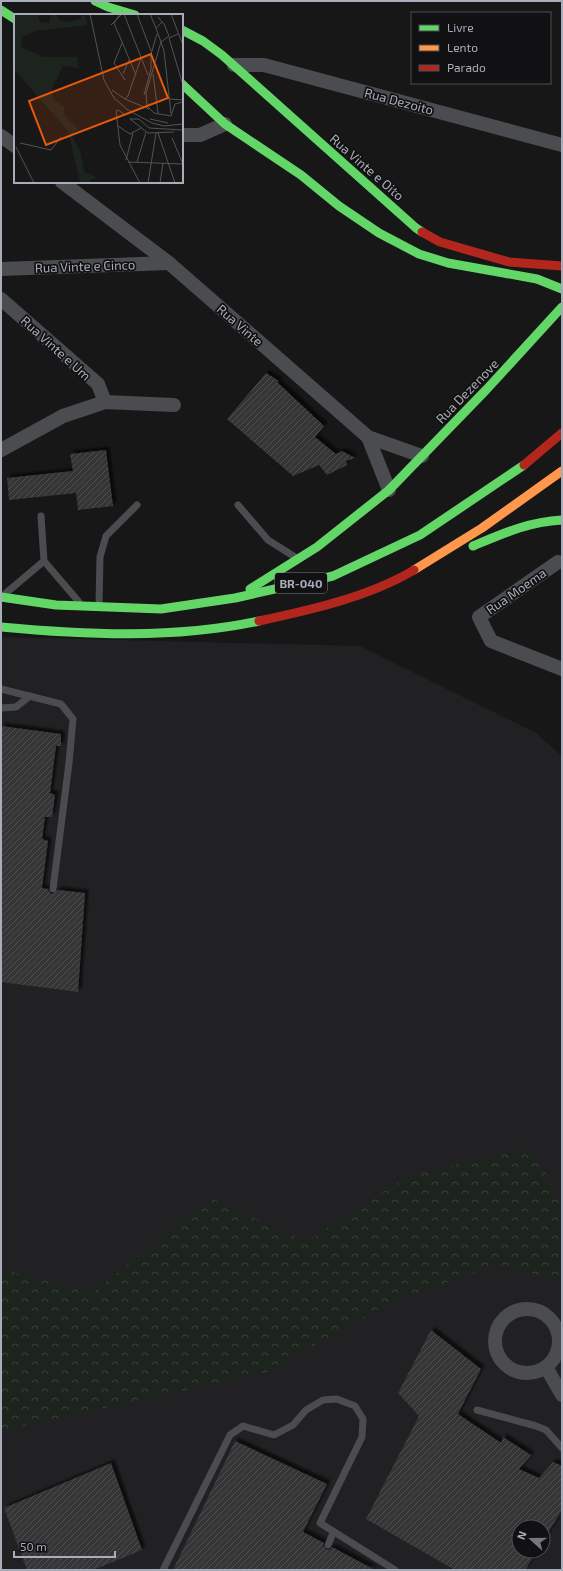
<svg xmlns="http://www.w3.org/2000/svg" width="563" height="1571" font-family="'Exo 2',sans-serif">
<defs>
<pattern id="forest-crowns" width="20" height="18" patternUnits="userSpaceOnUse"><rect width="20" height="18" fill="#1d241e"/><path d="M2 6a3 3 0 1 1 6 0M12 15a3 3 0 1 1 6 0" fill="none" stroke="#3b413d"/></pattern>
<pattern id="building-hatch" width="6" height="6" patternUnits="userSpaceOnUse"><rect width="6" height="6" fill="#353536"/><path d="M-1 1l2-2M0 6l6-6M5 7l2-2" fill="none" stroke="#4f5051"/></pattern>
<filter id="shadow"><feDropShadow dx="3.5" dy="-3.5" stdDeviation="1" flood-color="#0009"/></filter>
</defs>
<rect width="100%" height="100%" fill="#171717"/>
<!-- built -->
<path fill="#212123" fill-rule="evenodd" d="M 1,637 L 360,646 L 536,733 L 562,756 L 562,1570 L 1,1570 ZM 519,1527 L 543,1527 L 543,1551 L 519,1551 Z"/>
<!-- forest -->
<path fill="url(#forest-crowns)" d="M 526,1148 L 548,1176 L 562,1208 L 562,1282 L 497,1264 L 388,1304 L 267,1372 L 1,1431 L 1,1269 L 92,1293 L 211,1198 L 306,1242 L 408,1176 Z"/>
<!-- building -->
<g fill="url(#building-hatch)" filter="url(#shadow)">
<path d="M 266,373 L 279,381 L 277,382 L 324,426 L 315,437 L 336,454 L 342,451 L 355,458 L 346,461 L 347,465 L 327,475 L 319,465 L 293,476 L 227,419 Z"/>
<path d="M 106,450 L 113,506 L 78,510 L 76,493 L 9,500 L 7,478 L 73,471 L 70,454 Z"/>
<path d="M 1,726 L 61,734 L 61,746 L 56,746 L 50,793 L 55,795 L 52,817 L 45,817 L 42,839 L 48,841 L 42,888 L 48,889 L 50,893 L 53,894 L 58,890 L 85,893 L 78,992 L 1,982 Z"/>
<path d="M 431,1330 L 481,1369 L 458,1414 L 501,1443 L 503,1437 L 531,1455 L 519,1469 L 539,1478 L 553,1462 L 562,1466 L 562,1510 L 543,1541 L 543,1527 L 519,1527 L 519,1551 L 537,1551 L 525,1570 L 455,1570 L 366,1519 L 419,1416 L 398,1393 Z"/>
<path d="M 235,1441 L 327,1484 L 303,1532 L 324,1543 L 323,1546 L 326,1549 L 329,1550 L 332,1547 L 375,1570 L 173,1570 Z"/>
<path d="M 111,1463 L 142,1550 L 93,1570 L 27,1570 L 4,1508 Z"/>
</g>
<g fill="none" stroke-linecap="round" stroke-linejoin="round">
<!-- lane -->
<g stroke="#4b4c50" stroke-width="7">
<path d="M 238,505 L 268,540 L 295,557"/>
<path d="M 44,561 L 79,602"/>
<path d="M 6,593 L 44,561 L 41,516"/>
<path d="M 99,605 L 100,557 L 106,536 L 137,505"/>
<path d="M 1,689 L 61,704 L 73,719 L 69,763 L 53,889"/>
<path d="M 1,708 L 16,707 L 30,696"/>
<path d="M 477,1410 L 536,1426 L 546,1430 L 562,1448"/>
<path d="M 328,1545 L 333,1533"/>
<path d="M 163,1570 L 230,1435 L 243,1426 L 274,1435 L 293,1425 L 306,1410 L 323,1400 L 337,1399 L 355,1406 L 363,1419 L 362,1437 L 320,1523 L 395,1570"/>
</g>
<!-- street -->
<g stroke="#4b4c50" stroke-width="14">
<path d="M 234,65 L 264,65 L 562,145"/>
<path d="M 182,135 L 200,135 L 225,124"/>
<path d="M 1,136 L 15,146"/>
<path d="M 62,182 L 169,263 L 368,437 L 389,490"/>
<path d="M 1,269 L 169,263"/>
<path d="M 1,299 L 98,384 L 105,402"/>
<path d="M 368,437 L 422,456"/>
<path d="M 1,450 L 63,416 L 105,402 L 174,405"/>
<path d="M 558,562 L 479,617 L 491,641 L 562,669"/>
<circle cx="527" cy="1341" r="32"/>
<path d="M 546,1367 L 562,1395"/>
</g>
<!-- fast -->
<g stroke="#63d668" stroke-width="9">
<path d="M 95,1 L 108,7 L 135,15"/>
<path d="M 1,10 L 15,19"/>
<path d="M 182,30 L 203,41 L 222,55 L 416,228 L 422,232"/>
<path d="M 182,84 L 225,124 L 301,175 L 339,206 L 379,233 L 419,254 L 448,263 L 537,279 L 562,289"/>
<path d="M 389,490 L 486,390 L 562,307"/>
<path d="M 473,546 C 504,533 528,522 562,520"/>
<path d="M 250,589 L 317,547 L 389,490"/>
<path d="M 1,597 L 56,605 L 161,609 L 235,598 L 333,576 L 420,535 L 524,465"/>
<path d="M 1,627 C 86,635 175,639 259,621"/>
</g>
<!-- slow -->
<path stroke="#ff974d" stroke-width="9" d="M 414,570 L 482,528 L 562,471"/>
<!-- jam -->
<g stroke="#b3261e" stroke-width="9">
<path d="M 422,232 L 440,242 L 509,262 L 562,266"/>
<path d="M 524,465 L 562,433"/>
<path d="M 259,621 C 310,610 369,597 414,570"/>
</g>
</g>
<g text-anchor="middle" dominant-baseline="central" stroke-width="3.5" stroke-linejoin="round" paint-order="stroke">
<!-- shield labels -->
<rect fill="#111113" stroke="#7b7e86" stroke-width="1" x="275" y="573" width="52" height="20" rx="3"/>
<g font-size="12" font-weight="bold" fill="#a8adb8">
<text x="301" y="583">BR-040</text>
</g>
<!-- street labels -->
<g font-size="13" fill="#a8adb8" stroke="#111113">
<text transform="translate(399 101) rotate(15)">Rua Dezoito</text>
<text transform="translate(367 167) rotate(41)">Rua Vinte e Oito</text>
<text transform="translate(85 266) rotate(-2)">Rua Vinte e Cinco</text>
<text transform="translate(240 325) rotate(41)">Rua Vinte</text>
<text transform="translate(56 348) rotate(42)">Rua Vinte e Um</text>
<text transform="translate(467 391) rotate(-46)">Rua Dezenove</text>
<text transform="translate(516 591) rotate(-35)">Rua Moema</text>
</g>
</g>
<!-- overview -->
<g transform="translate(14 14)">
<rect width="169" height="169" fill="#171717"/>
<path d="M 0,0 L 24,0 L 26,8 L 35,9 L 37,0 L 43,0 L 45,6 L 52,8 L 67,5 L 67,0 L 71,0 L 73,11 L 21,17 L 8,23 L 7,33 L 29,43 L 63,43 L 65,54 L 49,52 L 38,75 L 39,86 L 50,92 L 50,101 L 64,115 L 58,122 L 66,137 L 70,158 L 84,164 L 76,166 L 77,169 L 66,168 L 54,117 L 0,55 Z" fill="#1d241e"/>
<path fill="none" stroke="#515357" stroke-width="1" d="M 76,0 L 90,66 L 100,84 L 114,96 L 138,109 L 150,112 L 169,110M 106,0 L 100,9 L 122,61M 110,0 L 134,61M 123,0 L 137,37M 136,0 L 142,14M 157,0 L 169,31M 144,3 L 150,10 L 155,22 L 147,28M 97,11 L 108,0M 164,20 L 155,24 L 168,68M 147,28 L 150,37 L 157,100M 147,28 L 132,79 L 133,92 L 140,99 L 157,102 L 161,90 L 169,88M 147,28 L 142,14 L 148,8M 108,29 L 100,49 L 111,66M 109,60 L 115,46M 139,60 L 144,99M 98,76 L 111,85M 130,81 L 137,55 L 137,40 L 143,20M 111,85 L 114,82 L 127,44M 111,85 L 135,95M 155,85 L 169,86M 110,100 L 104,96 L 102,97 L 106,131 L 126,169M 116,105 L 125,105 L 135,114 L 169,116M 116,105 L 134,119 L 160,118M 136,105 L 154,109M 104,112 L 116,120 L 127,114M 144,119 L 161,169M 158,124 L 169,150M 6,129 L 37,136 L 47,123M 2,133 L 20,169M 112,146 L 119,119M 114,148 L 169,150M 123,148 L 132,118M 134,169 L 142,119M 146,169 L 149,149"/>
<path fill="#e8590c" fill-opacity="0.15" stroke="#e8590c" stroke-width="2" d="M 137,40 L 154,84 L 32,131 L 15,87 Z"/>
<rect width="169" height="169" fill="none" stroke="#a8adb8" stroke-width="2"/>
</g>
<!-- border -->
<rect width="563" height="1571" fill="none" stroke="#a8adb8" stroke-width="4"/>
<!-- legend -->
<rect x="411" y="12" width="140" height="72" fill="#111113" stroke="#4d4f55"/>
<rect x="419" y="25" width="20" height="6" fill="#63d668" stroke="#4d4f55"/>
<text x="447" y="32" font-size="12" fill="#a8adb8">Livre</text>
<rect x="419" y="45" width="20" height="6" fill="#ff974d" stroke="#4d4f55"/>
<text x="447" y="52" font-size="12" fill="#a8adb8">Lento</text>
<rect x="419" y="65" width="20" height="6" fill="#b3261e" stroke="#4d4f55"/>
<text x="447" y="72" font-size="12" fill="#a8adb8">Parado</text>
<!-- north arrow -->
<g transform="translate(531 1539) rotate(291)"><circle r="19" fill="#111113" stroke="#4d4f55"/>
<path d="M0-3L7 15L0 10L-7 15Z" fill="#757880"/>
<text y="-6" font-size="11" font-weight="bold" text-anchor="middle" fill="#a8adb8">N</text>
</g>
<!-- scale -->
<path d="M14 1551v6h101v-6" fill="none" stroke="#a8adb8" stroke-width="2"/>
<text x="20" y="1551" font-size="12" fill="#a8adb8" stroke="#111113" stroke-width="3" paint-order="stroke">50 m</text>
</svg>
